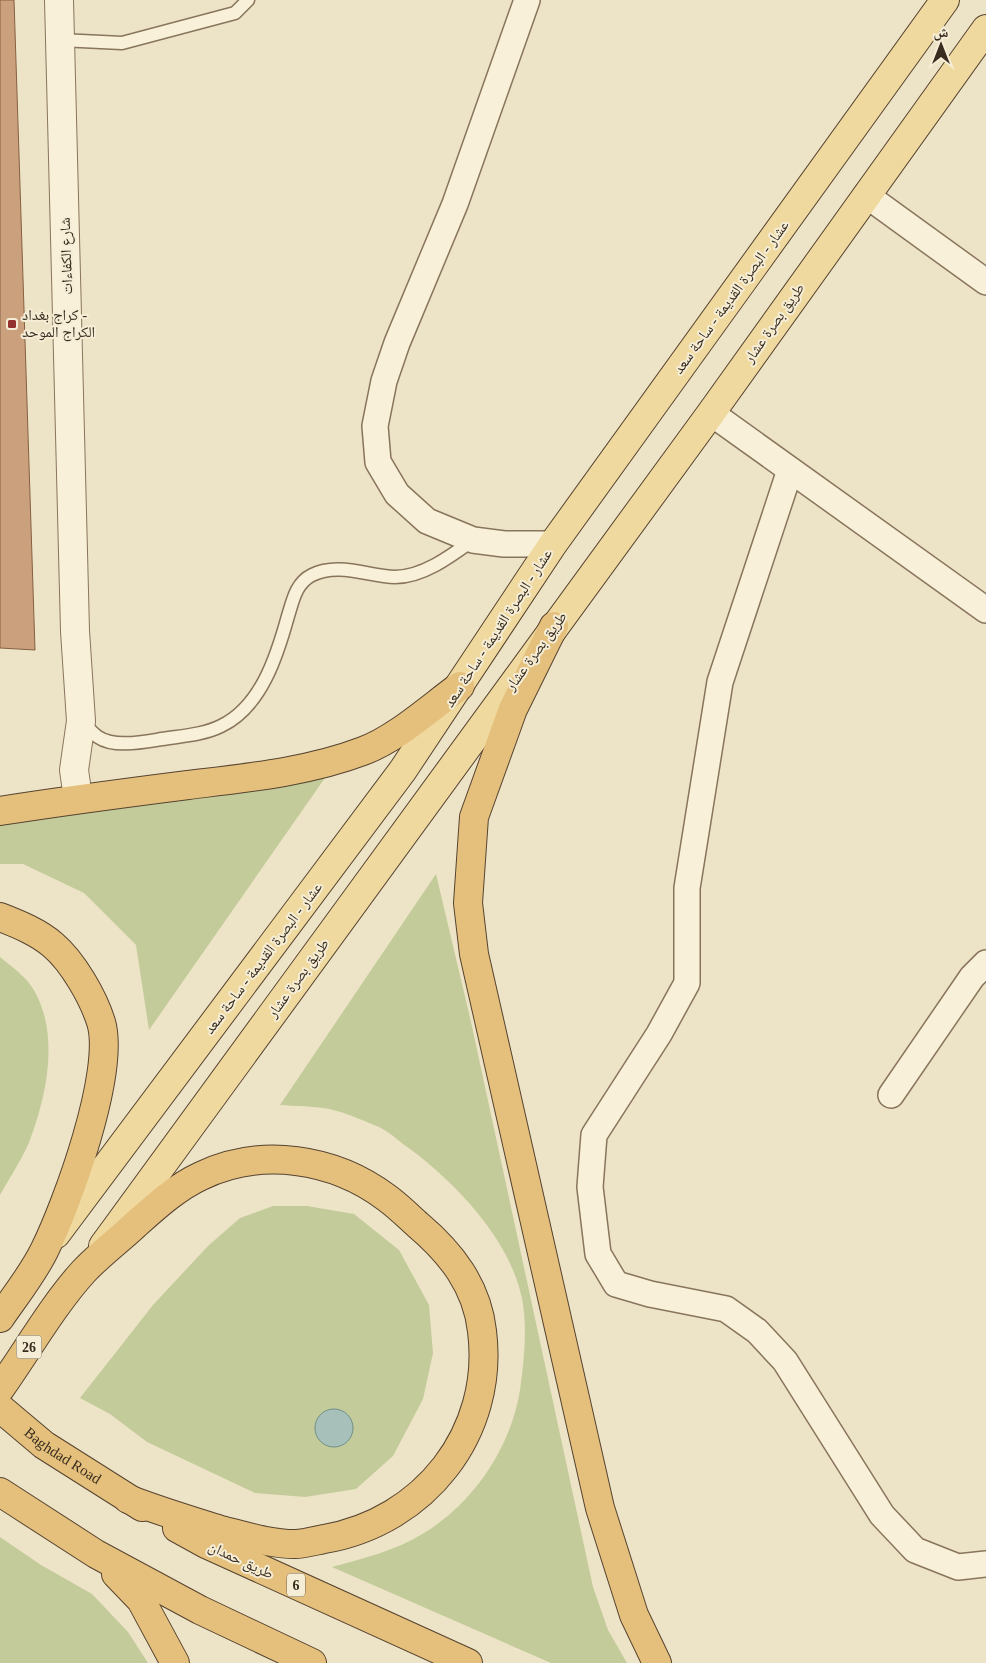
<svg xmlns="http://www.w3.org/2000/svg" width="986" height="1663" font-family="'Times New Roman','Noto Naskh Arabic',serif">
<rect width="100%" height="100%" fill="#ede3c6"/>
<!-- green -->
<g fill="#c3cb9a">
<path d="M 327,775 L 149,1030 L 136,945 L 84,893 L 23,864 L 0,864 L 0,819 Z"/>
<path d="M 436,874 L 471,1022 L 593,1587 L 608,1630 L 627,1663 L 551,1663 L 332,1567 C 364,1558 395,1551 424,1533 C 474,1503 511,1447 520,1390 C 524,1361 527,1333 523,1304 C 513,1241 453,1179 403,1144 C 396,1138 387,1131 379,1127 C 364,1121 345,1112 329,1109 C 313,1106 296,1106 280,1105 Z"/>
<path d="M 0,957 C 12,967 28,978 35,992 C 60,1038 46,1099 28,1145 C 20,1162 9,1179 0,1195 Z"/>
<path d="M 273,1206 L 307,1206 L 354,1214 L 399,1250 L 429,1305 L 433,1353 L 423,1399 L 393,1456 L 356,1489 L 305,1497 L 255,1493 L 147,1442 L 110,1414 L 80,1398 L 153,1305 L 208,1246 L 240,1218 Z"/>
<path d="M 0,1537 L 41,1565 L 92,1594 L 128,1632 L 148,1663 L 0,1663 Z"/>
</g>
<!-- water -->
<circle fill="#a7c1ba" stroke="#6e8f88" cx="334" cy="1428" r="19"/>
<!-- building -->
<path fill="#caa07d" stroke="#866042" d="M 0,0 L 14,0 L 35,650 L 0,648 Z"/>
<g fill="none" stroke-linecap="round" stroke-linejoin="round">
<!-- service casing -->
<g stroke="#88755c" stroke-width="15">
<g id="service">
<path d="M 60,40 L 122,43 L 235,13 L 248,0"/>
<path d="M 81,721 C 87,726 92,733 98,737 C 114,748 143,742 162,739 C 181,736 203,735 221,726 C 261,707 277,656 288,616 C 293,600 296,583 312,575 C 338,562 368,576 395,577 C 423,577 451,556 473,540"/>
</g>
</g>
<!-- minor casing -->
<g stroke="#88755c" stroke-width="28">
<g id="minor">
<path d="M 527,0 L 455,204 L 397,343 L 384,381 L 375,426 L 378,462 L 397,494 L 427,521 L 473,540 L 504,544 L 553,544"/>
<path d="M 866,195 L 986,282"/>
<path d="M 711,413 L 986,610"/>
<path d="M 790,470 L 720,682 L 687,888 L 687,983 L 659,1034 L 594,1135 L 590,1187 L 598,1254 L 616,1284 L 650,1294 L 726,1309 L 757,1331 L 785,1361 L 882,1515 L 915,1550 L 958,1567 L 986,1564"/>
<path d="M 891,1095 L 972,977 L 986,963"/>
</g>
</g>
<!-- tertiary casing -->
<g stroke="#88755c" stroke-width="30">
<path id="tertiary" d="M 59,0 L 75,631 L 81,721 L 74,770 L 78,798"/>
</g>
<!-- primary casing -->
<g stroke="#564330" stroke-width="30">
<g id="primary">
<path d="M 56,1234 L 403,770 L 553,544 L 945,0"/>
<path d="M 103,1246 L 711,413 L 986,29"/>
</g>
</g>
<!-- trunk casing -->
<g stroke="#564330" stroke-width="30">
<g id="trunk">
<path d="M 554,626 L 513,709 L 474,817 L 468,903 L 474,954 L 600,1508 L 634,1615 L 657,1663"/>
<path d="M 0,811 C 63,801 125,793 188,785 C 246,778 308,772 363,751 C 396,739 431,707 460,686"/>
<path d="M 0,917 C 18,924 38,932 53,945 C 73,962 93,997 101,1022 C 116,1071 67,1205 44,1251 C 32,1275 15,1296 0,1318"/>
<path d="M 0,1389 C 27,1351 53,1305 84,1271 C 100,1254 119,1240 136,1224 C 155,1207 177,1187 201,1176 C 261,1147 334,1158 387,1198 C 398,1206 408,1216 418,1225 C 451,1253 477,1286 482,1331 C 495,1433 424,1522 324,1539 C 314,1541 304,1544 295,1544 C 270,1544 245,1536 221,1530 C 189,1520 159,1511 128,1499"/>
<path id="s1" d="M 0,1408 L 44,1445 L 142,1507"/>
<path d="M 0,1492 L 96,1554 L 200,1610 L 312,1663"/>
<path d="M 177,1528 L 206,1544 L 468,1663"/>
<path d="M 116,1574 L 141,1600 L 175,1663"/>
</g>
</g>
<!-- service -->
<use href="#service" stroke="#f8f0d9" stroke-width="12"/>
<!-- minor -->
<use href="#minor" stroke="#f8f0d9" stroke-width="25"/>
<!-- tertiary -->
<use href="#tertiary" stroke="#f8f0d9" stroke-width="28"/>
<!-- primary -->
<use href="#primary" stroke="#efd99f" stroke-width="28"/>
<!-- trunk -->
<use href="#trunk" stroke="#e4c07c" stroke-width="28"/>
</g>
<!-- markers -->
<rect fill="#95312e" stroke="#f5edd5" stroke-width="2" x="7" y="319" width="10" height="10" rx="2.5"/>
<g text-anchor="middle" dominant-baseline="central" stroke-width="4" stroke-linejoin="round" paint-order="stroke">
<!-- shield labels -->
<g fill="#f5edd5" stroke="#716656" stroke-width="1">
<rect x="16.5" y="1335.5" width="25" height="23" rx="4"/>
<rect x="287" y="1573.5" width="18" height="23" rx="4"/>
</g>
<g font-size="14" font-weight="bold" fill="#382c1f">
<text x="29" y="1347">26</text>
<text x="296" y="1585">6</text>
</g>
<!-- street labels -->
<g font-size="15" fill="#382c1f" stroke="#f5edd5">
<text transform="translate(66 256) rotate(-92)">شارع الكفاءات</text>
<text transform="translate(731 297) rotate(-54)">عشار - البصرة القديمة - ساحة سعد</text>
<text transform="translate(774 323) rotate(-55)">طريق بصرة عشار</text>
<text transform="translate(498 628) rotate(-57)">عشار - البصرة القديمة - ساحة سعد</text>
<text transform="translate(536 651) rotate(-54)">طريق بصرة عشار</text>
<text transform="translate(263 958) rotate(-53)">عشار - البصرة القديمة - ساحة سعد</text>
<text transform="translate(298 978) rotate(-54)">طريق بصرة عشار</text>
<text stroke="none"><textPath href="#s1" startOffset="79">Baghdad Road</textPath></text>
<text transform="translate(241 1560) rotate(25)">طريق حمدان</text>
</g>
<!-- poi labels -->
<g font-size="15" fill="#382c1f" stroke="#f5edd5" text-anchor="start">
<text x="22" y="315">كراج بغداد -<tspan x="22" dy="17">الكراج الموحد</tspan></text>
</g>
</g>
<!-- north arrow -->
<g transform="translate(941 45)" stroke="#f5edd5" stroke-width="4" paint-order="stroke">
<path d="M0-4L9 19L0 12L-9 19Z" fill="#382c1f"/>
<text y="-8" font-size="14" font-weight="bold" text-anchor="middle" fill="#382c1f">ش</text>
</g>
</svg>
